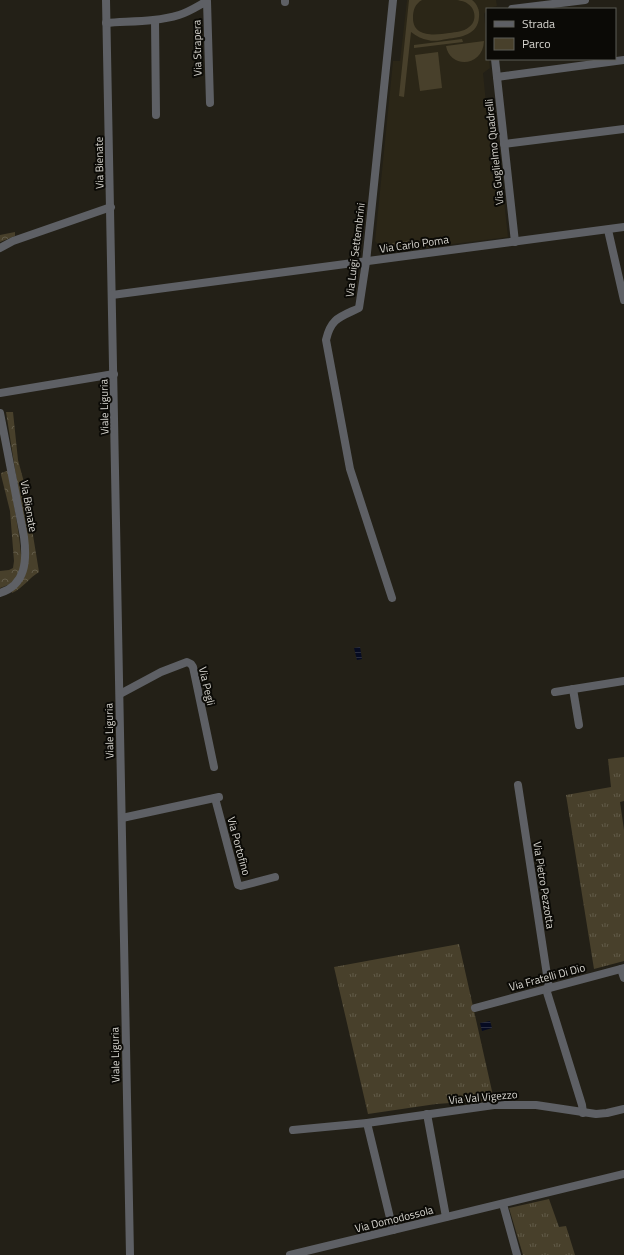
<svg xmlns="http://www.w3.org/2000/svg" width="624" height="1255" font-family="'Titillium Web',sans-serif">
<defs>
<pattern id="grass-tufts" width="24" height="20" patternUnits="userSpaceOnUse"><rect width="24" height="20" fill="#48402b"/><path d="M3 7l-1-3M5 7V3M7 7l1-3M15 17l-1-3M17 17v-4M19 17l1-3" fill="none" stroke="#625b49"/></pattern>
<pattern id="forest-crowns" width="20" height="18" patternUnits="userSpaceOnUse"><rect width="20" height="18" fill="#48402b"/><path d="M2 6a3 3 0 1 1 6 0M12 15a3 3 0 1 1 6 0" fill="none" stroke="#625b49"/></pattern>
<pattern id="water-rules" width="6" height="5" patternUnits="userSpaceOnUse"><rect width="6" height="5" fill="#060b22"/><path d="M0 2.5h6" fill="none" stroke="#2a2e41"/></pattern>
</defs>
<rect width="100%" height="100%" fill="#232017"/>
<!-- built -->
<path fill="#2b2617" d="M 407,0 L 496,0 L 497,6 L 489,8 L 484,14 L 487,43 L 487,59 L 489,59 L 490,68 L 483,73 L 491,152 L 489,156 L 491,174 L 501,173 L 508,237 L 414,249 L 412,240 L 379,245 L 375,241 L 393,61 L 400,61 Z"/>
<!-- grass -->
<g fill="url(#grass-tufts)">
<path d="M 412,240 L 414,249 L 379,245 Z"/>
<path d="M 624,757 L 624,801 L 620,802 L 624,830 L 624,961 L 594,969 L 566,795 L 611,787 L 608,759 Z"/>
<path d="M 459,944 L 494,1100 L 436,1104 L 368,1114 L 334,967 Z"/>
<path d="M 549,1199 L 559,1227 L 566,1226 L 575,1255 L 523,1255 L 509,1208 Z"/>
</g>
<!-- forest -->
<g fill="url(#forest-crowns)">
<path d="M 15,232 L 15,236 L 0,242 L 0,235 Z"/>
<path d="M 6,412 L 13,412 L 18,460 L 25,486 L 39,572 C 29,578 23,588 12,593 L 11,591 L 28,552 Z"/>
<path d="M 7,471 L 9,472 L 19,536 L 22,564 L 16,580 L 8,585 L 0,588 L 0,571 L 9,570 L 13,568 L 14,561 L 10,511 L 1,475 L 1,473 Z"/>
</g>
<!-- park -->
<g fill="#48402b">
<path d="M 409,0 L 422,0 C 415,4 413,10 413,18 C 413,38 436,35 449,33 C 456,32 463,32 469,27 C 477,22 476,9 468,4 C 465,1 461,1 457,0 L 472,0 C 477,4 480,10 479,17 C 478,35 461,37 447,39 C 441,40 434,42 428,40 C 422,39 416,36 411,32 L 404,97 L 399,96 Z"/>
<path d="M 462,39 L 463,42 L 414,48 L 414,45 Z"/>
<path d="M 484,41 C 483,67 450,69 446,46 Z"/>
<path d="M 438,52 L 442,88 L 420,91 L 415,55 Z"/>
</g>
<!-- water -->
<g fill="url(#water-rules)">
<path d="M 360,647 L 362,659 L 357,660 L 354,648 Z"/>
<path d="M 490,1021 L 492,1028 L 482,1031 L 480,1023 Z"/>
</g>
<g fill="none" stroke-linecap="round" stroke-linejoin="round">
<!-- street -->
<g stroke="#5e6065" stroke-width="8">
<path d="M 106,0 L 130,1255"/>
<path d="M 285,2 L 285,0"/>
<path d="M 512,9 L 585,0"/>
<path d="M 155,20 L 156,115"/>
<path d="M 106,23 C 130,21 156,22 179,15 C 189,12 198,6 207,1 L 210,103"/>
<path d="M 495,59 L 515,242"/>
<path d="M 497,77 L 624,60"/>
<path d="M 504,144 L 624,129"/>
<path d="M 608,230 L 624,300"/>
<path d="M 0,248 L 13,241 L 111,207"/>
<path d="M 112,295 L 624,227"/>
<path d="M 0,393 L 114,374"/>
<path d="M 0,413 L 24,537 C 27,560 26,585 0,593"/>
<path d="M 392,598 L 350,469 L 326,340 C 331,318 340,317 359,308 L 366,262 L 393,0"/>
<path d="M 573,689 L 579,725"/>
<path d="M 555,692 L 624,681"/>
<path d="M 120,694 L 161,672 L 187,662 L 191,664 L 193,667 L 214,767"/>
<path d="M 518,785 L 549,988"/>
<path d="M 215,798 L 238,885 L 241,886 L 275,877"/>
<path d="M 122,818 L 219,797"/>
<path d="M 621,969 L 624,978"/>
<path d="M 546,989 L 582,1105 L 583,1113"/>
<path d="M 475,1008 L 624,968"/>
<path d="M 427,1114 L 446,1217"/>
<path d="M 367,1123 L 393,1230"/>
<path d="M 293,1130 L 367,1123 L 494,1105 L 536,1105 L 596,1114 L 607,1113 L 624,1109"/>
<path d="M 503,1204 L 517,1255"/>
<path d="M 290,1255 L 624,1174"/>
</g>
</g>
<g text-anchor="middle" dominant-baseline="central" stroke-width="4" stroke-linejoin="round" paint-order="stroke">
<!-- street labels -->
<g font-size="11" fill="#d8d6d0" stroke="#0b0a06">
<text transform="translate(197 48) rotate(-91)">Via Strapera</text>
<text transform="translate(494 152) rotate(-96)">Via Guglielmo Quadrelli</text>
<text transform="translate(99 163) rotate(-91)">Via Bienate</text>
<text transform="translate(414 244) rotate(-8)">Via Carlo Poma</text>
<text transform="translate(355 250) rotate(-83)">Via Luigi Settembrini</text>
<text transform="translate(104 407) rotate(-91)">Viale Liguria</text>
<text transform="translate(29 506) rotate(80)">Via Bienate</text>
<text transform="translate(207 686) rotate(77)">Via Pegli</text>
<text transform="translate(109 731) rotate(-91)">Viale Liguria</text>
<text transform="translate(239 846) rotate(75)">Via Portofino</text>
<text transform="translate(544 885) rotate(81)">Via Pietro Pezzotta</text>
<text transform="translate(547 977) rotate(-15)">Via Fratelli Di Dio</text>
<text transform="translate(115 1055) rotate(-91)">Viale Liguria</text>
<text transform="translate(483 1097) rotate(-5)">Via Val Vigezzo</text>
<text transform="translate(394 1219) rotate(-14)">Via Domodossola</text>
</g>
</g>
<!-- legend -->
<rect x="486" y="8" width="130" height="52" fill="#0b0a06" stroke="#5d5c57"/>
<rect x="494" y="21" width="20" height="6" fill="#5e6065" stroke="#5d5c57"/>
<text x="522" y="28" font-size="12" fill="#d8d6d0">Strada</text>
<rect x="494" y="38" width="20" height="12" fill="#48402b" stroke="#5d5c57"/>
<text x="522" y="48" font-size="12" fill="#d8d6d0">Parco</text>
</svg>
